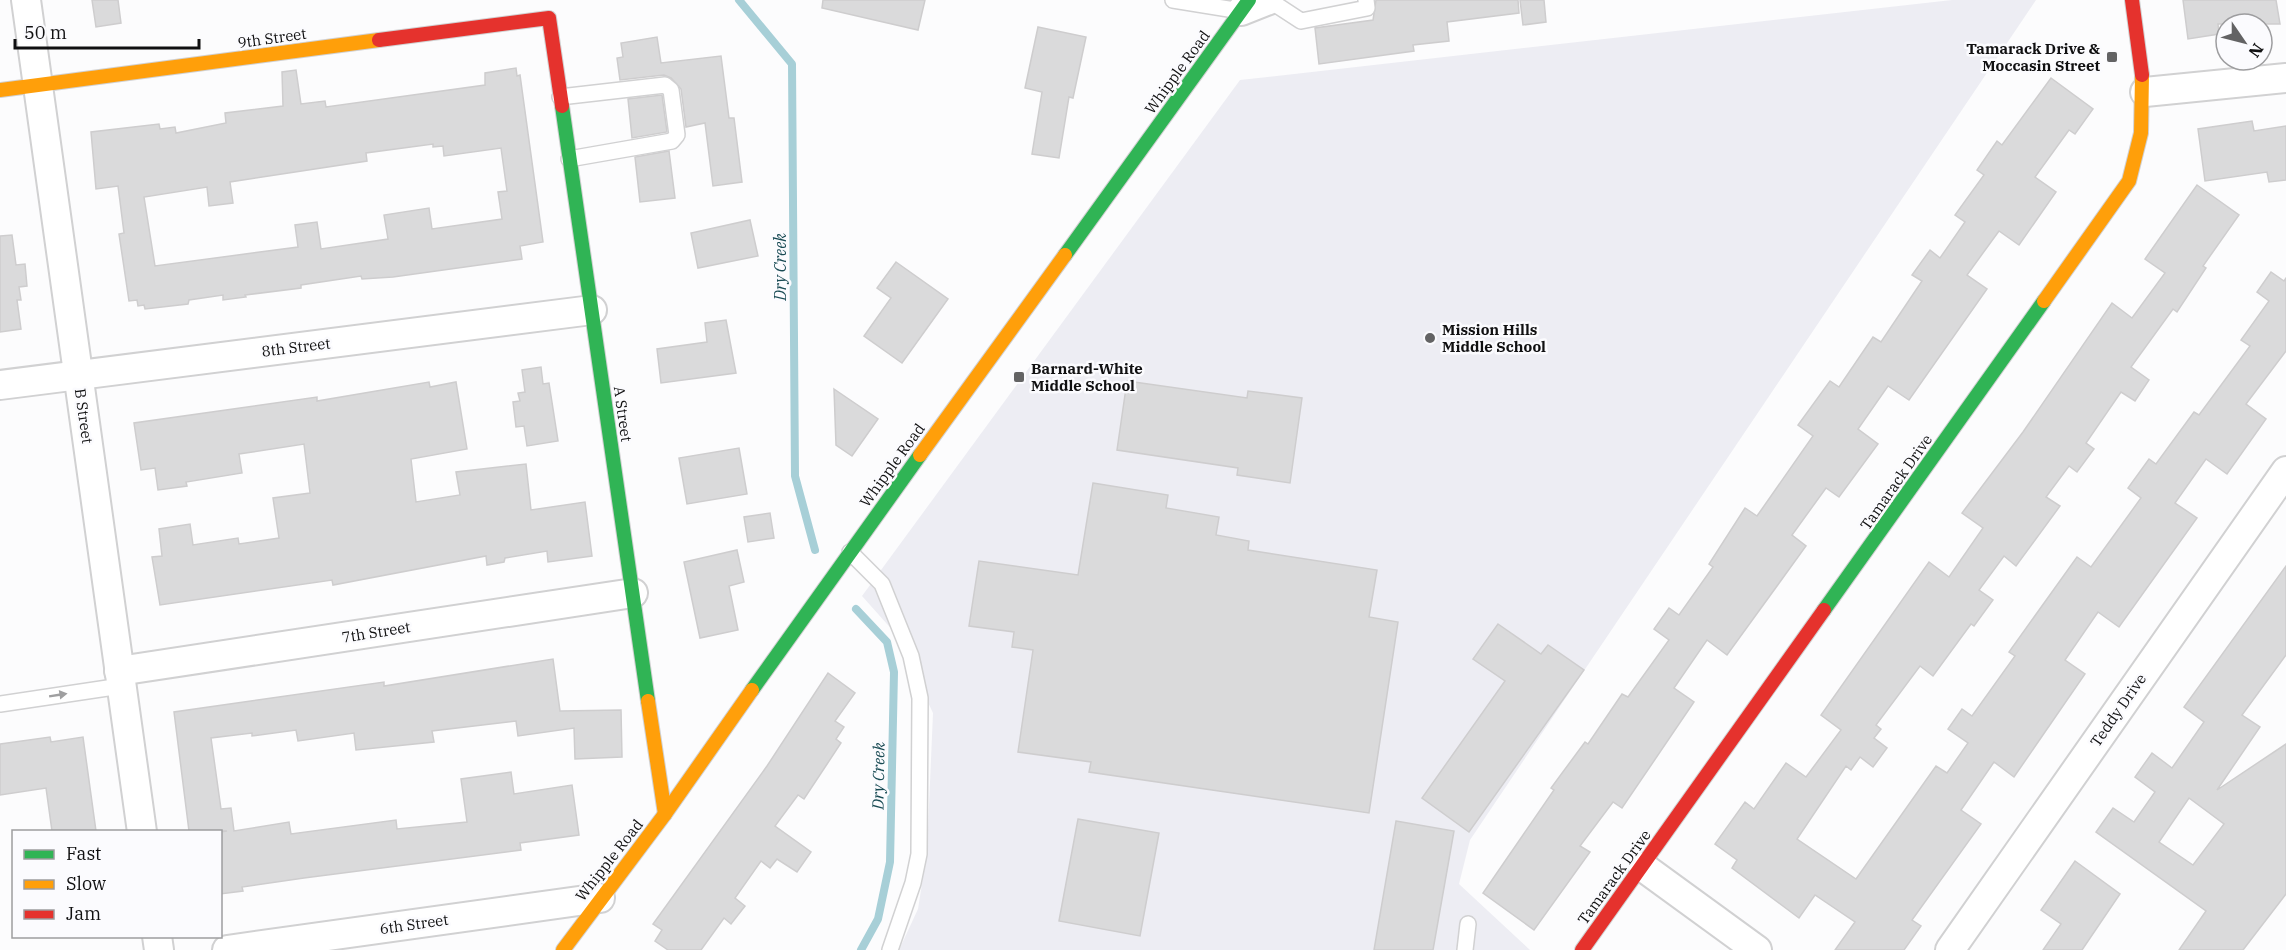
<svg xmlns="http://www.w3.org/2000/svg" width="2286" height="950" font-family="'IBM Plex Serif',serif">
<rect width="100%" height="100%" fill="#fcfcfd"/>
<!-- built -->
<path fill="#ededf3" d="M 1952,0 L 2036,0 L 1470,840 L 1459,884 L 1530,950 L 899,950 L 918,909 L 927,852 L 933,713 L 895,633 L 862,596 L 1240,80 Z"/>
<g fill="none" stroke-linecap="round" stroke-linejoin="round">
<!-- stream -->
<g stroke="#a7cfd7" stroke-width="8">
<path d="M 739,0 L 792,64 L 795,476 L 815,550"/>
<path d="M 856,609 L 887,642 L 894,672 L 890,862 L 878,919 L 861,950"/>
</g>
</g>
<!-- building -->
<g fill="#dadadb" stroke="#cecdce" stroke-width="1.5" fill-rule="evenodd">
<path d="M 92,0 L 118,0 L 121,23 L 96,27 Z"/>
<path d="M 823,0 L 925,0 L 918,30 L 822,8 Z"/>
<path d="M 1376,0 L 1518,0 L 1519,13 L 1447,22 L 1449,41 L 1413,45 L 1414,51 L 1319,64 L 1315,28 L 1373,20 Z"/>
<path d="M 1520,0 L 1544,0 L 1546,22 L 1523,25 Z"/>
<path d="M 2183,0 L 2276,0 L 2280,24 L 2218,24 L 2219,34 L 2188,39 Z"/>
<path d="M 1038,27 L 1086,37 L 1073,98 L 1069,97 L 1059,158 L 1032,154 L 1042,92 L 1025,88 Z"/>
<path d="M 657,37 L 661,63 L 721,56 L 729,118 L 734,118 L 742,182 L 713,186 L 705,123 L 686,127 L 681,89 L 671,78 L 664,75 L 620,80 L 617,58 L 623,57 L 621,43 Z"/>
<path d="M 516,68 L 517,76 L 520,75 L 543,242 L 520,246 L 522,259 L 393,277 L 362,279 L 361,276 L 301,285 L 301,288 L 245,295 L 246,297 L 223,300 L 223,295 L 189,300 L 188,304 L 145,309 L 144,305 L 138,306 L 137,300 L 129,301 L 119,234 L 124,233 L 118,186 L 96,189 L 91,132 L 159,124 L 160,129 L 175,127 L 176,133 L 226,123 L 225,113 L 283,106 L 282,72 L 296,70 L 301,104 L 325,101 L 326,107 L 485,85 L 485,73 ZM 433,144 L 433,147 L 443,146 L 444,156 L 501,148 L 507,191 L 498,192 L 502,219 L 432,229 L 429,208 L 384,215 L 388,239 L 321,249 L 317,222 L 295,225 L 298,247 L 155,266 L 144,197 L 207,187 L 209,206 L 233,203 L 230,182 L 367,161 L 366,153 Z"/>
<path d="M 2051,78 L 2093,109 L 2075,134 L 2069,130 L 2035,177 L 2056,192 L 2019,245 L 1999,231 L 1967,275 L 1987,289 L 1909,400 L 1888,386 L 1858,429 L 1878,444 L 1839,497 L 1826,488 L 1792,535 L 1806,546 L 1727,655 L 1707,640 L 1674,688 L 1694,702 L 1622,808 L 1613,802 L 1580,846 L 1590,852 L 1534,930 L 1483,893 L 1554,790 L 1551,788 L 1585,742 L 1588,744 L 1622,694 L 1628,697 L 1669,640 L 1654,629 L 1669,608 L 1679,615 L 1713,567 L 1709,564 L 1745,508 L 1757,516 L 1813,436 L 1798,425 L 1830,381 L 1839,387 L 1873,337 L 1881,342 L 1922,281 L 1912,275 L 1930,250 L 1940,258 L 1965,222 L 1955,215 L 1984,175 L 1977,170 L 1997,141 L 2002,145 Z"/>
<path d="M 662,95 L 667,132 L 632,138 L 628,99 Z"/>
<path d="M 2252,121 L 2254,131 L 2286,126 L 2286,180 L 2269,182 L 2267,172 L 2205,181 L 2198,129 Z"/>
<path d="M 669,151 L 675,198 L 640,202 L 635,157 Z"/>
<path d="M 2197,185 L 2239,215 L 2203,266 L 2206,268 L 2177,312 L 2173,309 L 2131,367 L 2149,380 L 2135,401 L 2121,392 L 2086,443 L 2094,449 L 2077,472 L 2069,466 L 2046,497 L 2060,506 L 2016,566 L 2004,556 L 1979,590 L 1993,600 L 1974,626 L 1971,624 L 1933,676 L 1920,666 L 1876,725 L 1881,729 L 1874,738 L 1887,748 L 1873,767 L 1860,757 L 1851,770 L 1846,766 L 1797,839 L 1856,879 L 1936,766 L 1947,773 L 1968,743 L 1948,729 L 1962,709 L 1972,716 L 2015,656 L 2009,652 L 2077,557 L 2091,567 L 2141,498 L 2128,488 L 2149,459 L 2156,464 L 2194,412 L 2199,415 L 2250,346 L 2241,340 L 2269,301 L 2257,292 L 2271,272 L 2284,281 L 2286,278 L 2286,351 L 2246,404 L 2266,419 L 2227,474 L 2206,459 L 2175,503 L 2197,518 L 2119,627 L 2098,612 L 2065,660 L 2085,674 L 2014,777 L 1994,762 L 1961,810 L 1981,824 L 1912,920 L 1921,926 L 1904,950 L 1835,950 L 1855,922 L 1815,895 L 1799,918 L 1732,868 L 1737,860 L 1715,844 L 1745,802 L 1754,809 L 1786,763 L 1806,777 L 1841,730 L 1821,715 L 1929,562 L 1949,577 L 1983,528 L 1962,513 L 2023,432 L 2112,303 L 2132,318 L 2165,273 L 2145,259 Z"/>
<path d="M 750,220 L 758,256 L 698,268 L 691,233 Z"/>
<path d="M 12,235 L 16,265 L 25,264 L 27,286 L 19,287 L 21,300 L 17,300 L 21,329 L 0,332 L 0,236 Z"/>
<path d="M 896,262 L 948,299 L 902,363 L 864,336 L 891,298 L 877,288 Z"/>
<path d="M 726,320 L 736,373 L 661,383 L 657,349 L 707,342 L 705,323 Z"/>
<path d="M 541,367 L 543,384 L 549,383 L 558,441 L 527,446 L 524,426 L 516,427 L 513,402 L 520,401 L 518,393 L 525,392 L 522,370 Z"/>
<path d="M 1127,381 L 1247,398 L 1248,391 L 1302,398 L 1290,483 L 1237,475 L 1238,468 L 1117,450 Z"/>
<path d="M 429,382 L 430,387 L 456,382 L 467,449 L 411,459 L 416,502 L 460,495 L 456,472 L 526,464 L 531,510 L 585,502 L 592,556 L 548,562 L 547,551 L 505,558 L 504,562 L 487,565 L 486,556 L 333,585 L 332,580 L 160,605 L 152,557 L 162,556 L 159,529 L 190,524 L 193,545 L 238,538 L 239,544 L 279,538 L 273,498 L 310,493 L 304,444 L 239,454 L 242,473 L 186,482 L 187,486 L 158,490 L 155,468 L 141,470 L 134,423 L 317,397 L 317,401 Z"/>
<path d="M 834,389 L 878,419 L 852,456 L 836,445 Z"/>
<path d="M 739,448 L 747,494 L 687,504 L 679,458 Z"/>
<path d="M 1093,483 L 1168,495 L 1166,508 L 1219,517 L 1216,535 L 1249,541 L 1248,550 L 1377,570 L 1369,617 L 1398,622 L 1369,813 L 1089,772 L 1091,762 L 1018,752 L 1033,650 L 1012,647 L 1014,632 L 969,626 L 979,561 L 1078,575 Z"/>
<path d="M 770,513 L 774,538 L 748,542 L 744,517 Z"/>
<path d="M 737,550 L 744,582 L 729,586 L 738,630 L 700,638 L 684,562 Z"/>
<path d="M 2286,566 L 2286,655 L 2242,715 L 2260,727 L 2217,790 L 2286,744 L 2286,894 L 2243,950 L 2179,950 L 2206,911 L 2096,832 L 2113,808 L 2134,822 L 2155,792 L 2135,777 L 2152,753 L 2172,768 L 2204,722 L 2184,707 ZM 2189,798 L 2224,824 L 2193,865 L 2159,842 Z"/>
<path d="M 1498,624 L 1541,654 L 1548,645 L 1584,670 L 1469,832 L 1422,798 L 1505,681 L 1473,659 Z"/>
<path d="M 553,659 L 560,711 L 621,710 L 622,757 L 575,759 L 574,728 L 518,736 L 516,721 L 432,731 L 434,742 L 356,750 L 354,733 L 298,741 L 296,730 L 252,736 L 252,733 L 211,738 L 221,809 L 231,808 L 234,831 L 289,822 L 291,834 L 396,820 L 397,829 L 467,822 L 461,779 L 511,772 L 514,794 L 572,785 L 579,835 L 520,843 L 521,850 L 304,878 L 242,887 L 243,891 L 220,894 L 220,832 L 227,831 L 189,831 L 174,712 L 384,682 L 384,686 Z"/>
<path d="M 828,673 L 855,693 L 835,721 L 844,727 L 836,739 L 841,743 L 804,799 L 798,795 L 775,826 L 811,852 L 797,872 L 777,859 L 770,868 L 761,861 L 735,898 L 745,906 L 731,924 L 724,918 L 701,950 L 668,950 L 655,941 L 662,930 L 653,924 L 767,766 Z"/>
<path d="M 50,737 L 51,742 L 83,737 L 96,831 L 52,831 L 46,788 L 0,795 L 0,744 Z"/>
<path d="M 1078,819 L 1159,833 L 1140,936 L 1059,921 Z"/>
<path d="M 1396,821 L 1454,831 L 1433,950 L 1374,950 Z"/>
<path d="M 2075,861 L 2120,894 L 2082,950 L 2043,950 L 2061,924 L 2041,910 Z"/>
</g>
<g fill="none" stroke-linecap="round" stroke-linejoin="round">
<!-- lane casing -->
<g stroke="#d1d1d2" stroke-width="18">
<g id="lane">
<path d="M 1173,0 L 1241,11"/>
<path d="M 1269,0 L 1301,21 L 1367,8 L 1366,0"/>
<path d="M 560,97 L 665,85 L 671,90 L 677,135 L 672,141 L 569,159"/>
<path d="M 850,552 L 882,584 L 911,656 L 920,698 L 919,854 L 913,883 L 890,950"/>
<path d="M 0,704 L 121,686"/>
<path d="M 1465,950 L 1468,924"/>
</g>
</g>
<!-- street casing -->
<g stroke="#d1d1d2" stroke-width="32">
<g id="street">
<path d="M 26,0 L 142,832"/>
<path d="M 1241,11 L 1269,0"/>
<path d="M 2145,92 L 2286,78"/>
<path d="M 0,385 L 592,310"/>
<path d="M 119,671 L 633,593"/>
<path d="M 1643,867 L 1757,950"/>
<path d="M 157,936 L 159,950"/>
<path d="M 227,950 L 600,898"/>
<path d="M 1950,950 L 2286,471"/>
</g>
</g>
<!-- fast casing -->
<g stroke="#d1d1d2" stroke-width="16">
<g id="fast">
<path d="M 562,106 L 648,701"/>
<path d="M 1065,255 L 1249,0"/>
<path d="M 1824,610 L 2044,301"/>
<path d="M 752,690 L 920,455"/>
</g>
</g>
<!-- slow casing -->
<g stroke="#d1d1d2" stroke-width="16">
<g id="slow">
<path d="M 0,90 L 379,40"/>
<path d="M 2044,301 L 2129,181 L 2141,133 L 2142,75"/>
<path d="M 920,455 L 1065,255"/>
<path d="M 648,701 L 665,814"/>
<path d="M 563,950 L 665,814 L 752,690"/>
</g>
</g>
<!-- jam casing -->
<g stroke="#d1d1d2" stroke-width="16">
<g id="jam">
<path d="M 2132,0 L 2142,75"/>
<path d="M 379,40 L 549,18 L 562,106"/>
<path d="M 1582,950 L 1824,610"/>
</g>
</g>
<!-- lane -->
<use href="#lane" stroke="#fff" stroke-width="15"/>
<!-- street -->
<use href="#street" stroke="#fff" stroke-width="28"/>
<!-- fast -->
<use href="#fast" stroke="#30b455" stroke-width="14"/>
<!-- slow -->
<use href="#slow" stroke="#ff9f0a" stroke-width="14"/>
<!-- jam -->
<use href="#jam" stroke="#e5322d" stroke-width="14"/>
</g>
<!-- one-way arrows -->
<defs><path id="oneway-solid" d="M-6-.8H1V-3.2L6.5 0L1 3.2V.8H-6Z" transform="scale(1.5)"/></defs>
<use fill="#9f9fa0" href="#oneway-solid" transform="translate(58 695) rotate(-9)"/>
<!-- markers -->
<g fill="#636364" stroke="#fbfbfe" stroke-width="2">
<rect x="2106" y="51" width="12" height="12" rx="3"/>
<circle cx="1430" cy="338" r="6"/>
<rect x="1013" y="371" width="12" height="12" rx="3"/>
</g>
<g text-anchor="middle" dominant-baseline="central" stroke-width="5" stroke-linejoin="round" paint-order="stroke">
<!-- street labels -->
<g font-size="15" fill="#101011" stroke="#fbfbfe">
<text transform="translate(272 38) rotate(-8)">9th Street</text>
<text transform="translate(1177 72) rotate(-54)">Whipple Road</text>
<text transform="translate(296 347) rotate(-7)">8th Street</text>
<text transform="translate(623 414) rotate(82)">A Street</text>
<text transform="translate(84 416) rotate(82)">B Street</text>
<text transform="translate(892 465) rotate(-54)">Whipple Road</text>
<text transform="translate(1896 482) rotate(-55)">Tamarack Drive</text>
<text transform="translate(376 632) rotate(-9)">7th Street</text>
<text transform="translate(2118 710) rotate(-55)">Teddy Drive</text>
<text transform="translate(609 860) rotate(-52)">Whipple Road</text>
<text transform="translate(1614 877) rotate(-54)">Tamarack Drive</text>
<text transform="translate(414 924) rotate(-8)">6th Street</text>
</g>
<!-- poi labels -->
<g font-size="15" font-weight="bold" fill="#101011" stroke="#fbfbfe" text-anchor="start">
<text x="2100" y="48" text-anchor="end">Tamarack Drive &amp;<tspan x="2100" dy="17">Moccasin Street</tspan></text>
<text x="1442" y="329">Mission Hills<tspan x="1442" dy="17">Middle School</tspan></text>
<text x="1031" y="368">Barnard-White<tspan x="1031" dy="17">Middle School</tspan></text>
</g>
<!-- water labels -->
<g font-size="16" font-style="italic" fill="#184a53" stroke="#fbfbfe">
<text transform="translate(780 267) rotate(-90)">Dry Creek</text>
<text transform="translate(878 776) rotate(-89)">Dry Creek</text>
</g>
</g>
<!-- legend -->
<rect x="12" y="830" width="210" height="108" fill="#fbfbfe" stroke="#9d9d9f" stroke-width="1.5"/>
<rect x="24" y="850" width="30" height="9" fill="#30b455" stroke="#9d9d9f" stroke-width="1.5"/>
<text x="66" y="860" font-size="18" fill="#101011">Fast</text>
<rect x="24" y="880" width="30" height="9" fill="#ff9f0a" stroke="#9d9d9f" stroke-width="1.5"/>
<text x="66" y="890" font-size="18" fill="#101011">Slow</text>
<rect x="24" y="910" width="30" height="9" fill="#e5322d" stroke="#9d9d9f" stroke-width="1.5"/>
<text x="66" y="920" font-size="18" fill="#101011">Jam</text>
<!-- north arrow -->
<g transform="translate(2244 42) rotate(125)"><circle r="28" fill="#fbfbfe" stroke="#9d9d9f" stroke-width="1.5"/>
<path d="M0-4.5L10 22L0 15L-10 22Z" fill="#636364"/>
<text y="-9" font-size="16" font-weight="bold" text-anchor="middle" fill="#101011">N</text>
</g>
<!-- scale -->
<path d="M15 39v9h184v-9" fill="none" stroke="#101011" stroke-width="3"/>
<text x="24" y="39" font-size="18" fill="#101011" stroke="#fbfbfe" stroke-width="4.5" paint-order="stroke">50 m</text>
</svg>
